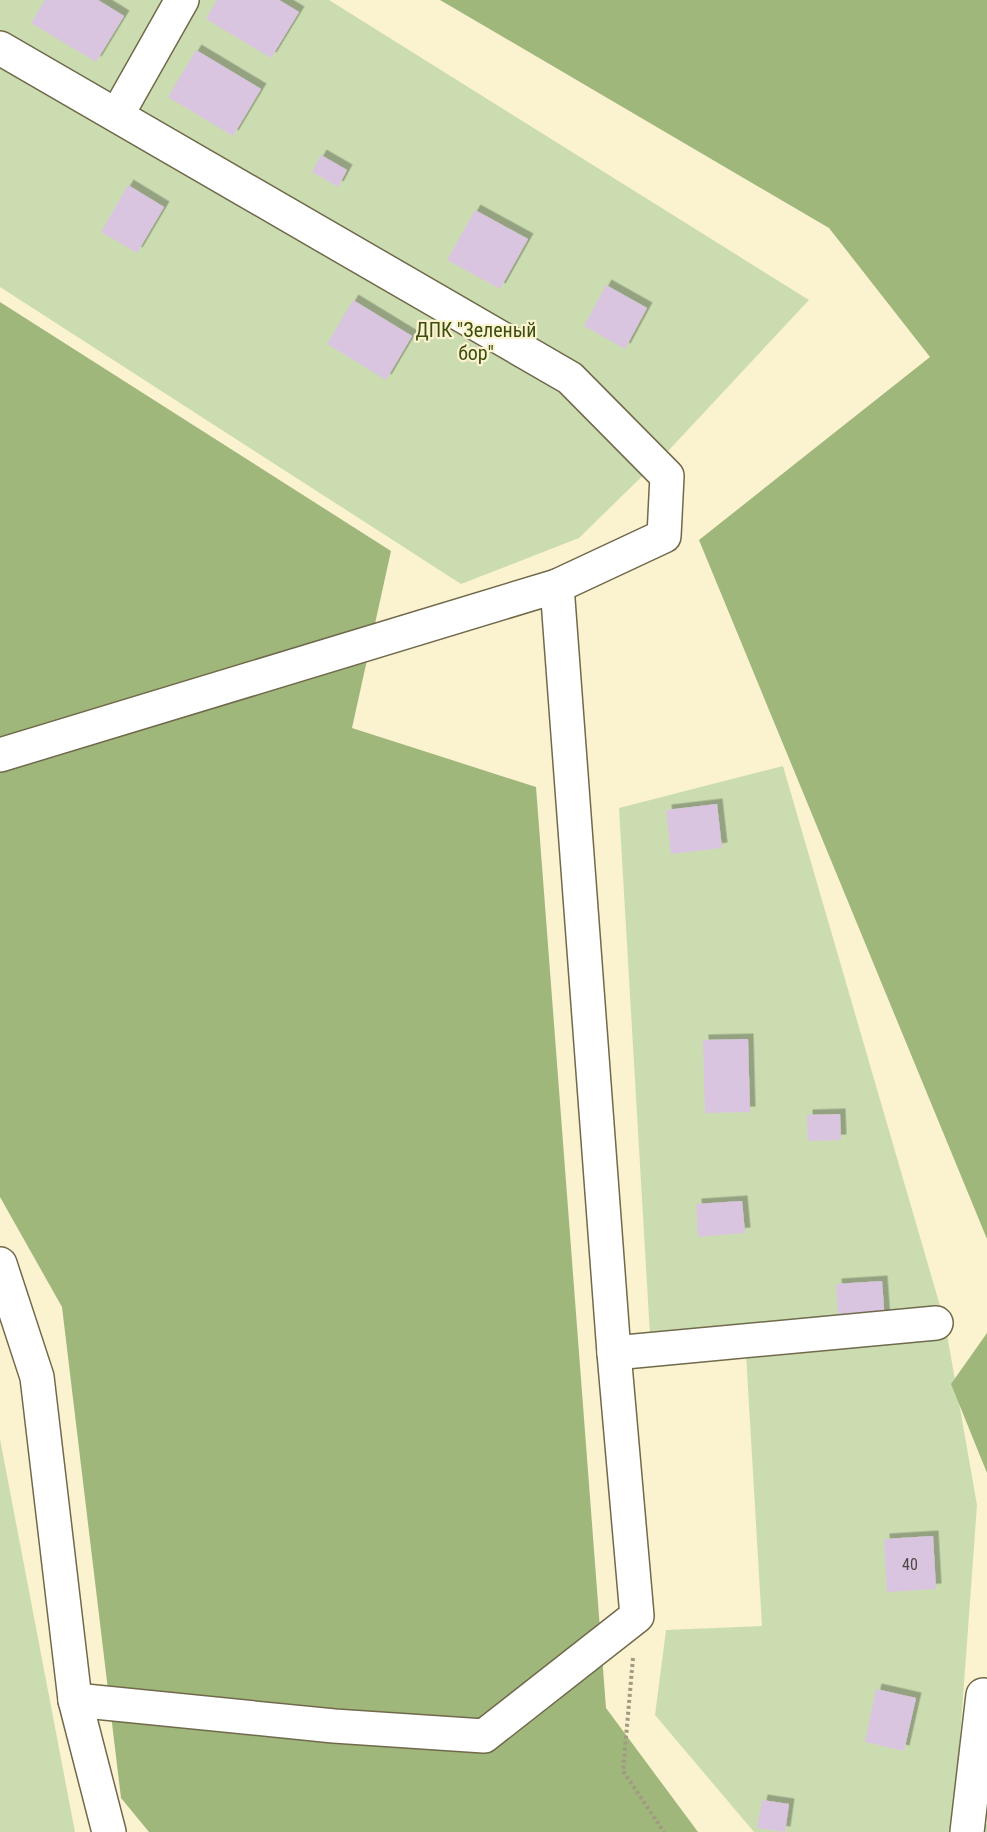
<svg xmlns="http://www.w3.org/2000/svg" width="987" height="1832" font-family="'Roboto Condensed',sans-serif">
<defs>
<filter id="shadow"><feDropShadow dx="5.5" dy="-5.5" stdDeviation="0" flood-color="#0004"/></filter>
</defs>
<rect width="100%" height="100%" fill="#fbf2d0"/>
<!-- green -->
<g fill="#cbddb0">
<path d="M 0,0 L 329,0 L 809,300 L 669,450 L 579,538 L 461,584 L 0,287 Z"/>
<path d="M 783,766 L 945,1323 L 977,1505 L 954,1821 L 987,1824 L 987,1832 L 754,1832 L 655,1715 L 666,1630 L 762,1626 L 746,1354 L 650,1335 L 619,808 Z"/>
<path d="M 0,1439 L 75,1832 L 0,1832 Z"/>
</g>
<!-- forest -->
<g fill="#a0b77c">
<path d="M 440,0 L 987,0 L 987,1239 L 699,540 L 930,357 L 829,228 Z"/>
<path d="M 0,302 L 391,551 L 352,728 L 536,787 L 606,1708 L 698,1832 L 149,1832 L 121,1798 L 62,1307 L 0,1197 Z"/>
<path d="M 987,1333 L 987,1473 L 951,1384 Z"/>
</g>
<!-- building -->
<g fill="#dac5e1" filter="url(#shadow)">
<path d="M 45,0 L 98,0 L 124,16 L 96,62 L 31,23 Z"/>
<path d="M 217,0 L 279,0 L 299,12 L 271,58 L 206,19 Z"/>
<path d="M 196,50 L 261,89 L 233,136 L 168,97 Z"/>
<path d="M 321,155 L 347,170 L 338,187 L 312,172 Z"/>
<path d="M 128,185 L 164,207 L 137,253 L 101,232 Z"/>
<path d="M 475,210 L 528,239 L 500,289 L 447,260 Z"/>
<path d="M 606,285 L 647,308 L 625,349 L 584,326 Z"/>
<path d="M 353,300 L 412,336 L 386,380 L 327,344 Z"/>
<path d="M 717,804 L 722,848 L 671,854 L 666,810 Z"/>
<path d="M 748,1039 L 750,1112 L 705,1113 L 703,1040 Z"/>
<path d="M 840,1114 L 841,1140 L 808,1141 L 807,1115 Z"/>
<path d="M 742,1201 L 745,1233 L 698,1237 L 696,1204 Z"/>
<path d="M 882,1281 L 885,1322 L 839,1325 L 836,1284 Z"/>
<path d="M 933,1536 L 936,1589 L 887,1592 L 884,1539 Z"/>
<path d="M 876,1689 L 916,1698 L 904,1751 L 865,1742 Z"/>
<path d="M 762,1800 L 789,1804 L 785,1832 L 757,1828 Z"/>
</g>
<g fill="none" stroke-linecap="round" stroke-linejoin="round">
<!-- minor casing -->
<g stroke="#71694b" stroke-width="36">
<g id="minor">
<path d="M 0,48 L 570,378 L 667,476 L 664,536 L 557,586 L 0,755"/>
<path d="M 117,115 L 182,0"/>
<path d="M 0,1264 L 37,1377 L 75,1700 L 109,1832"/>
<path d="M 614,1353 L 936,1323"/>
<path d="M 75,1700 L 334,1726 L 484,1736 L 637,1616 L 614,1353 L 557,586"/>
<path d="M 967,1832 L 983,1695"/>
</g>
</g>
<!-- path -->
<path stroke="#a19a81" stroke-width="4" stroke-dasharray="3 3" stroke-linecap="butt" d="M 633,1658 L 623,1771 L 664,1832"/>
<!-- minor -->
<use href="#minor" stroke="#fff" stroke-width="33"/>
</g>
<g text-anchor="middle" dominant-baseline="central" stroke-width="4.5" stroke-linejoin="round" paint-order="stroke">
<!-- number labels -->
<g font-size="16" fill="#4e4644">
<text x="910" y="1564">40</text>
</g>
<!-- park labels -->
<g font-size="20" fill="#3b4e0d" stroke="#fbf2d0">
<text x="476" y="330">ДПК "Зеленый<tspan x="476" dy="23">бор"</tspan></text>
</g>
</g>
</svg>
